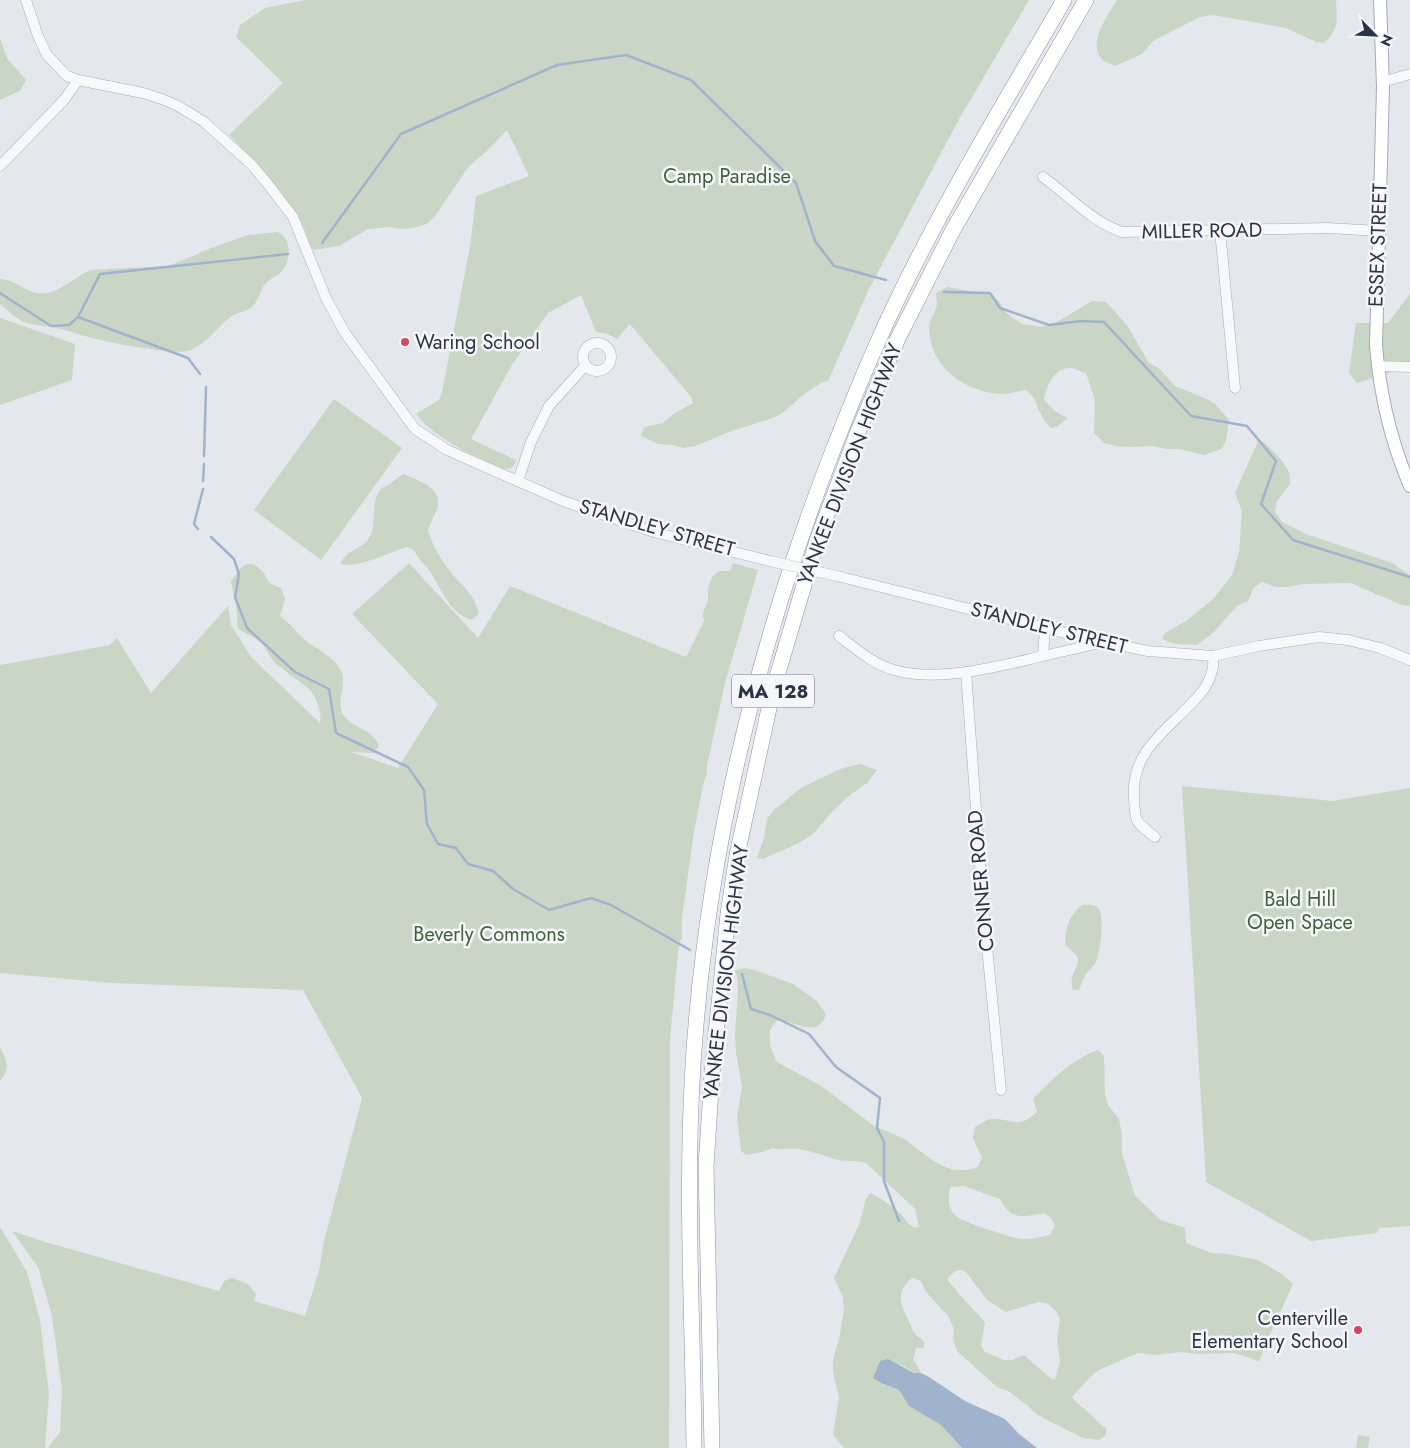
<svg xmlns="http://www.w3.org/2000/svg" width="1410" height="1448" font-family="Jost,sans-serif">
<rect width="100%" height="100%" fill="#e4e7ec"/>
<!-- green -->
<g fill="#c9d6c5" fill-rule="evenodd">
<path d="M 305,0 L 1029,0 L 958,121 L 869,289 L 828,381 L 821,383 L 803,395 L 784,412 L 773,418 L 732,431 L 695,446 L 683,448 L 672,445 L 658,444 L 641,436 L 644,427 L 663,423 L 675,413 L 693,403 L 691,397 L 630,324 L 617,339 L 608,334 L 596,332 L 581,295 L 548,313 L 512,365 L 471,439 L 516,460 L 513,467 L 508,469 L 501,468 C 469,453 438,441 416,414 L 439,400 L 442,393 L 470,246 L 476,196 L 529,176 L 507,130 L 486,152 L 469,166 L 435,216 L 427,224 L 412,228 L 400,229 L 390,227 L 368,229 L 339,246 L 314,250 L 309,246 C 311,218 248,155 229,135 L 283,83 L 236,37 L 240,25 L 265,8 Z"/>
<path d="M 1117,0 L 1336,0 C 1337,19 1340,29 1324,43 L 1316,42 L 1286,28 L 1213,15 L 1200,17 L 1153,41 L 1142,54 L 1115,66 C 1112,64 1107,63 1104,61 C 1085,45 1108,16 1117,0 Z"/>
<path d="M 0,38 L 7,58 L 26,80 L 21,90 L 0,100 Z"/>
<path d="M 277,232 C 292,236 291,259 283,270 C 279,276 270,278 265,284 C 260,291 258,302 252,307 C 246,312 238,312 232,316 C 216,327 206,346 187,351 C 176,353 168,351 157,350 C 125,346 92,339 61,329 C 49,326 36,326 24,322 C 14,318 8,310 0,304 L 0,279 C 13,279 21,288 33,292 C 55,299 72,278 90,270 L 169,266 L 211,248 L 248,235 Z"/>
<path d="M 948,287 L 991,295 L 999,301 L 1006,313 L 1022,324 L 1041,327 L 1057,322 L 1092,301 L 1106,302 L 1127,325 L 1149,363 L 1159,368 L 1175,386 L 1207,399 L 1215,404 L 1229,420 L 1226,441 L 1222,449 L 1204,455 L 1178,449 L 1167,449 L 1152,446 L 1135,447 L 1116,446 L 1104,443 L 1094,433 L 1095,400 L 1086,373 C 1082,372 1076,369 1071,368 C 1054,367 1047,386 1044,399 C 1051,409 1057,413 1068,418 L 1058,426 L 1051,428 C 1047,424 1043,419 1041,414 C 1035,403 1037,399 1026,390 C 1019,391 1010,394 1003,394 C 966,393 931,368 929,330 C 928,320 936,313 937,304 C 937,301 936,296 936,293 Z"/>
<path d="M 1410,294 L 1410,366 L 1357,383 L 1349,373 L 1356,323 L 1388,323 Z"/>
<path d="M 0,318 L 75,344 L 72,380 L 0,405 Z"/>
<path d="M 334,399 L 402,448 L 321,560 L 254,510 Z"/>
<path d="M 1259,439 C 1268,445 1285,462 1289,472 C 1290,475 1290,481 1290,484 L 1277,501 L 1275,512 L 1282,522 L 1306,534 L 1392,563 L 1410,575 L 1410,606 L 1402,605 L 1350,583 L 1303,584 L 1287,587 L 1275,587 L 1262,582 L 1254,587 L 1248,601 L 1237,606 L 1214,632 L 1197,645 C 1185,644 1171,646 1162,638 L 1165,633 L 1186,621 L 1213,599 L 1232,575 L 1239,552 L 1242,511 L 1235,493 Z"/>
<path d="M 404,474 C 416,480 441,487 438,504 C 437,513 430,522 428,531 C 432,543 438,555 446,566 C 458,583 475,593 479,614 L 472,620 C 451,615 441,589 431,573 C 425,564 418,560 414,550 L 407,547 C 392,551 355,570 341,564 C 345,550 361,550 369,538 C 378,524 369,503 381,489 C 384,487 389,485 391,483 C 396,479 399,476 404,474 Z"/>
<path d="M 409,563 L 478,638 L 510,586 L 686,657 L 704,621 L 703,613 L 708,600 L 708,588 L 712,577 L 719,571 L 730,571 L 733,563 L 758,570 L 725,683 L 707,766 L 707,773 L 703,785 L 694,832 L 682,918 L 682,938 L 679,944 L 677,964 L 670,1040 L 669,1448 L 48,1448 L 60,1432 L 62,1390 L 52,1316 L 38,1267 L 12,1231 L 45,1242 L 219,1291 L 224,1281 L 232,1278 L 248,1284 L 256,1294 L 254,1301 L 305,1316 L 319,1271 L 324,1241 L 362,1098 L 303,990 L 112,983 L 0,973 L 0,665 L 110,645 L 117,638 L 151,693 L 228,606 L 231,625 L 251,657 L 320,723 C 321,717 320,713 319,708 C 313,685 298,683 283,669 C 279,666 274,663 272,659 C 267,653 267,648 261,643 C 254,636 246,634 238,629 L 236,605 L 231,582 C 239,570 246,555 261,570 C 265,573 266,579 270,583 C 273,585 277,587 281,588 L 285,599 L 280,616 C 291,624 296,632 305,640 C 317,650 336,657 342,673 C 347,686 334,704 345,717 C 356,730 372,728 379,746 L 373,753 L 351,752 L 398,768 L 438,704 L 352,614 Z"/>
<path d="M 860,764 L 877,770 L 867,783 L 850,795 L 831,813 L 812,835 L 797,844 L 763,859 L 757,858 L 764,838 L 767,819 L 775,809 L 801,788 L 840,769 Z"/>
<path d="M 1182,786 L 1332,801 L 1410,788 L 1410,1226 L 1379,1228 L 1377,1233 L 1311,1241 L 1206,1182 Z"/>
<path d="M 1082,905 C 1087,905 1093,904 1097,907 C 1106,914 1100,955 1095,964 C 1092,968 1087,971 1085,976 C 1082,980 1081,985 1079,990 L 1073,990 C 1068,976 1079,967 1078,959 C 1077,954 1068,948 1065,944 C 1065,928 1070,914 1082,905 Z"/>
<path d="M 744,968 L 754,970 L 793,984 L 817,1001 L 826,1014 C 818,1041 794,1019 776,1021 L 770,1030 L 770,1045 L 776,1061 L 782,1065 L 820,1085 L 874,1126 L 903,1138 L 932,1160 L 943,1166 L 954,1170 L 967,1170 L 978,1167 L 982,1158 L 973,1138 L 975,1127 C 981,1124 986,1119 993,1119 C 1015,1119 1017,1130 1037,1112 L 1033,1099 C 1048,1082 1076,1057 1098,1050 L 1104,1056 L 1105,1094 L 1108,1105 L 1119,1119 L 1122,1135 L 1122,1153 L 1135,1196 L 1161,1220 L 1185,1228 L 1186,1243 L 1212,1253 L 1227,1254 L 1258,1260 L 1282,1274 L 1293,1284 L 1264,1348 L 1259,1362 L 1253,1359 L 1234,1353 L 1198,1354 L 1182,1352 L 1155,1355 L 1138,1353 L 1099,1370 L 1091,1376 L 1072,1397 C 1077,1404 1081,1406 1087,1411 C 1095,1417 1097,1423 1106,1428 L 1106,1435 L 1099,1440 L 1083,1438 L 1047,1420 L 1034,1412 L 1027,1405 L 1008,1391 L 997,1387 L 957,1351 L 953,1339 L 954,1329 L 948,1316 L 926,1292 L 921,1281 L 912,1278 C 895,1293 900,1303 909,1321 C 911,1325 913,1332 916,1335 C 920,1339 922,1338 925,1343 L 923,1348 L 916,1348 L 913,1360 L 916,1363 L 921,1373 L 915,1373 L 900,1364 L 881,1383 L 899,1390 L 901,1395 L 941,1425 L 962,1448 L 844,1448 L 833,1435 L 839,1397 L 833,1372 L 833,1359 L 839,1339 L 844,1310 L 843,1297 L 834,1278 L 859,1225 L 866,1199 L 870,1193 C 876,1195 897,1209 901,1214 C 906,1220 907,1224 915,1228 L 919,1227 L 915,1209 L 866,1163 C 855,1160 845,1162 834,1159 C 823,1155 808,1150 796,1149 C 788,1148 781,1151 773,1148 L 763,1152 L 746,1155 L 741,1151 L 737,1117 L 742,1087 L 736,1053 L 735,1035 L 738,991 L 737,976 L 735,971 ZM 964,1186 L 1000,1199 C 1004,1207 1011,1216 1021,1216 C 1035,1218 1047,1205 1055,1226 L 1050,1235 C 1042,1237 1032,1239 1023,1239 C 1012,1238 964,1223 956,1216 C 948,1209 947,1196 951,1187 ZM 961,1270 L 966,1272 L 987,1300 L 1006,1312 L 1039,1302 L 1048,1304 L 1057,1312 L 1060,1320 L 1057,1340 L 1060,1361 L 1055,1380 L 1049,1377 L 1024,1355 L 1012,1360 L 1003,1360 L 984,1351 L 981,1345 L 985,1322 L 958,1293 L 947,1279 L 955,1271 Z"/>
<path d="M 0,1047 C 7,1062 11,1068 0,1081 Z"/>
<path d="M 0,1227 L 27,1272 L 40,1320 L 49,1394 L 45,1448 L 0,1448 Z"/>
<path d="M 1358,1435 L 1370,1437 L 1368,1448 L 1356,1448 Z"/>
</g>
<!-- water -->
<path fill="#9fb4cc" d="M 888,1359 L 914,1373 L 921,1373 L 929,1377 L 965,1401 L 1005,1419 L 1019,1434 L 1037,1448 L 962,1448 L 941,1425 L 909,1406 L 899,1390 L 881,1383 L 873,1378 L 880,1361 Z"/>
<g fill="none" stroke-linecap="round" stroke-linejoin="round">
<!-- stream -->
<g stroke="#9fb4cc" stroke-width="2.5">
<path d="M 322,243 L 401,134 L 557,65 L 626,55 L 691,80 L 796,183 L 815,241 L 834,266 L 886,280"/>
<path d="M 944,292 L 990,293 L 1000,308 L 1049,325 L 1081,321 L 1104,322 L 1191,416 L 1247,426 L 1276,461 L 1261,504 L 1293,540 L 1410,577"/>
<path d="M 0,293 L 51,326 L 69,325 L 78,317 L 100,274 L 288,254"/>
<path d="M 78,317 L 188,358 L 200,374"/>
<path d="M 204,456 L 206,387"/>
<path d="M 203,481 L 204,464"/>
<path d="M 198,529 L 194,524 L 203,489"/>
<path d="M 211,537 L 234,559 L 239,574 L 235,597 L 247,628 L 295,672 L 329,689 L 336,733 L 408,767 L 424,790 L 427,824 L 438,844 L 456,848 L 468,864 L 493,871 L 513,889 L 549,910 L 591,898 L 611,905 L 690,950"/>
<path d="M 742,974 L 751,1009 L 770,1015 L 809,1034 L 836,1067 L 880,1098 L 877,1128 L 884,1142 L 884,1181 L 899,1221"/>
</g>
<!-- minor casing -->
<g stroke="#a9aeb7" stroke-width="11">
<g id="minor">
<path d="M 26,0 L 38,36 L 47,55 L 67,76 L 78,80 L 143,93 L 162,99 L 178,106 L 203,121 L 251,164 L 267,183 L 293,217 L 326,298 L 345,333 L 415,429 L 447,450 L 563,501 L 654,532 L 770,561"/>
<path d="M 1382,82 L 1410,74"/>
<path d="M 0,166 L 64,100 L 78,80"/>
<path d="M 1043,177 C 1068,195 1092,222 1122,232 L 1328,228 L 1378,231"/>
<path d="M 1220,230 L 1235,388"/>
<circle cx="597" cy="357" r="14"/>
<path d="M 1378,366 L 1410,367"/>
<path d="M 518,481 L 531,442 L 549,406 L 585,366"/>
<path d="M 837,576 L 1089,639 L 1148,651 L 1213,656 L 1259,646 L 1319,637 L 1348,640 L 1380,648 L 1410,660"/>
<path d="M 839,636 C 856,649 873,664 894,670 C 938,683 999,666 1043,656 L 1045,628"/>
<path d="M 1043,656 L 1100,643"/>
<path d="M 966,672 L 983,906 L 1001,1090"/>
<path d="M 1155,837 C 1135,821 1135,823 1134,797 C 1131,754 1163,733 1189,706 C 1199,696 1209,685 1212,671 C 1214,667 1213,661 1213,656"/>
</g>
</g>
<!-- major casing -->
<g stroke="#a3abb8" stroke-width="14">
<path id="major" d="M 1380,0 L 1383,87 L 1376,346 C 1380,394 1391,442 1410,486"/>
</g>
<!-- highway casing -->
<g stroke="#8b94a3" stroke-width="16">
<g id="highway">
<path d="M 694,1448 C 693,1321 685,1193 693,1065 C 706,859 755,655 828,463 C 850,406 873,349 900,294 C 949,193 1008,97 1064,0"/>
<path d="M 712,1448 L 706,1166 L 712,1074 L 728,914 L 737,855 L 773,690 L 817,541 L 857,434 L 898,338 L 953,230 L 1086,0"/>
</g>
</g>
<!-- minor -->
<use href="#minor" stroke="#f7f8fa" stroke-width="10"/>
<!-- major -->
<use href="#major" stroke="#fff" stroke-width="12"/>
<!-- highway -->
<use href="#highway" stroke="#fff" stroke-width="15"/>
<!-- minor-bridge casing -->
<g stroke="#a9aeb7" stroke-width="11" stroke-linecap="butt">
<path id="minor-bridge" d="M 770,561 L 837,576"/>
</g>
<!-- minor-bridge -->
<use href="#minor-bridge" stroke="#f7f8fa" stroke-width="10"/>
</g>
<!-- markers -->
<g fill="#d1495b" stroke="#f4f6f9" stroke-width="2">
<circle cx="405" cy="342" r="5"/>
<circle cx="1358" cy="1330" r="5"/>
</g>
<g text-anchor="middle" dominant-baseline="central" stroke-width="5" stroke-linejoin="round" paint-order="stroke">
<!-- shield labels -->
<rect fill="#f4f6f9" stroke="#676e7b" stroke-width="1" x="732" y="674.5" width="82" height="33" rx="4"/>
<g font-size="19" font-weight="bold" fill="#2b3445">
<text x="773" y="691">MA 128</text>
</g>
<!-- park labels -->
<g font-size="20" fill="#3f6138" stroke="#f4f6f9">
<text x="727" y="176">Camp Paradise</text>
<text x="1300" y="899">Bald Hill<tspan x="1300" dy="23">Open Space</tspan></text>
<text x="489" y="934">Beverly Commons</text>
</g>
<!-- street labels -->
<g font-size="20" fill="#2b3445" stroke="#f4f6f9">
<text transform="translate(1202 231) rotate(-1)">MILLER ROAD</text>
<text transform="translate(1378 245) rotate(-88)">ESSEX STREET</text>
<text transform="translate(850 464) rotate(-69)">YANKEE DIVISION HIGHWAY</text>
<text transform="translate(657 528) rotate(16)">STANDLEY STREET</text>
<text transform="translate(1049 628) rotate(14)">STANDLEY STREET</text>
<text transform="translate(981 881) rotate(-95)">CONNER ROAD</text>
<text transform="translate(726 972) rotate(-83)">YANKEE DIVISION HIGHWAY</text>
</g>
<!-- poi labels -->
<g font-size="20" fill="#2b3445" stroke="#f4f6f9" text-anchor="start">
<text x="415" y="342">Waring School</text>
<text x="1348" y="1318" text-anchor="end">Centerville<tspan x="1348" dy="23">Elementary School</tspan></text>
</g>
</g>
<!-- north arrow -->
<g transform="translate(1375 35) rotate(114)" stroke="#f4f6f9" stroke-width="4" paint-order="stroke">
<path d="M0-4L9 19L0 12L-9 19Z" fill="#2b3445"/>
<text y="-8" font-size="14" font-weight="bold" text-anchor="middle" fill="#2b3445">N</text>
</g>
</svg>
